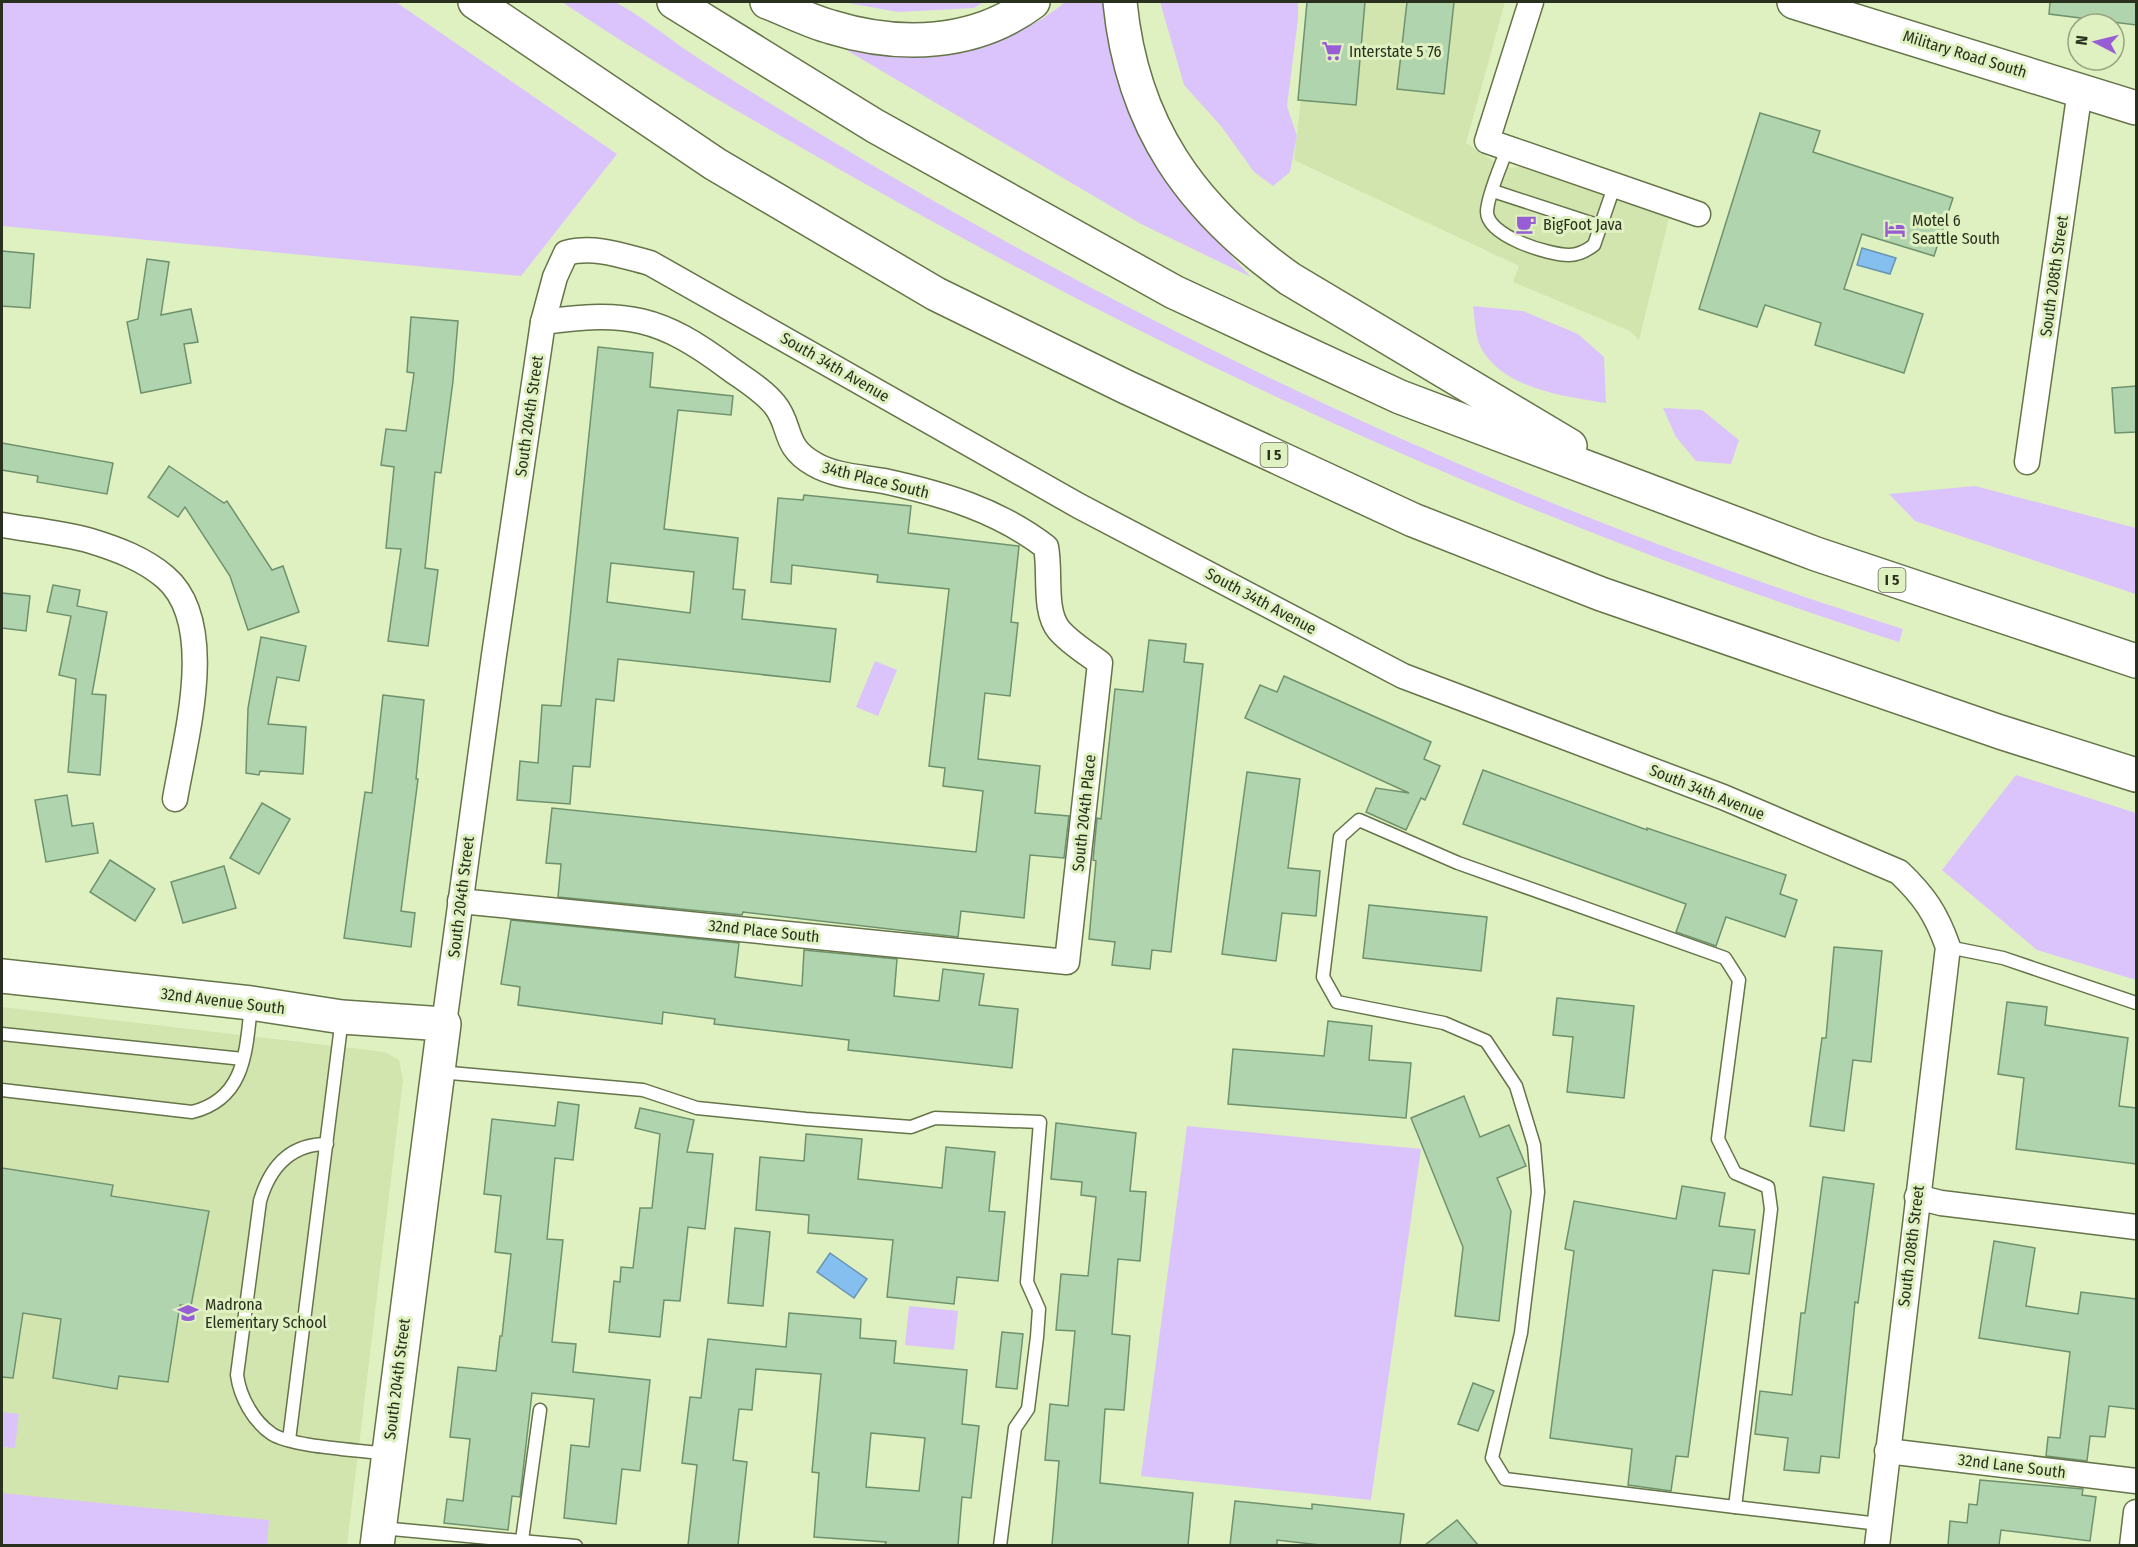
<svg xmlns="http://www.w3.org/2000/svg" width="2138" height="1547" font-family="'Fira Sans Condensed',sans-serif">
<rect width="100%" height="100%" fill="#dff1c1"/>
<!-- built -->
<g fill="#d3e5af">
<path d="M 1312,2 L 1505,2 L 1466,143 L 1504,168 L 1521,167 L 1670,214 L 1639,340 L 1630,331 L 1513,282 L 1519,266 L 1294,160 Z"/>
<path d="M 2,1007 L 385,1052 L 399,1060 L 403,1080 L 347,1545 L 2,1546 Z"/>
</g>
<!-- green -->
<g fill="#dbc4fb">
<path d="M 2,2 L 396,2 L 617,154 L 521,276 L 2,226 Z"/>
<path d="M 562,2 C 577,1 600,0 614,2 C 632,9 671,40 689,52 C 739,85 790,116 842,147 C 1175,347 1533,513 1903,629 L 1899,642 C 1543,528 1201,374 876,190 C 770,130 663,70 562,2 Z"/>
<path d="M 842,2 L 984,2 L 974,8 L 898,12 Z"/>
<path d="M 1065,2 L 1110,2 L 1114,54 L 1143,143 L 1194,216 L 1251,277 L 1141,224 L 831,41 C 856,46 883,55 908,55 C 963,57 1023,37 1065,2 Z"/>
<path d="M 1160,2 L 1298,2 L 1298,19 L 1287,106 L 1297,136 L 1290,172 L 1273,186 L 1254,172 L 1221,126 L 1184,85 Z"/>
<path d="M 1473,306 L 1523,311 L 1578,334 L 1604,357 L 1606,403 C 1563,396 1504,389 1481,348 C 1475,337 1475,319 1473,306 Z"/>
<path d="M 1663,408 L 1702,410 L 1739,440 L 1731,464 L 1696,461 L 1676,437 Z"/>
<path d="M 1975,486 L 2136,528 L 2136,594 L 1915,521 L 1889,494 Z"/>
<path d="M 875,661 L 897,670 L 878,716 L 856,707 Z"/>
<path d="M 2016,775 L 2136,813 L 2136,980 L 2037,950 L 1942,870 Z"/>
<path d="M 1187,1126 L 1421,1149 L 1371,1500 L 1141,1476 Z"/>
<path d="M 909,1306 L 958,1311 L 954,1350 L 905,1345 Z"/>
<path d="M 2,1412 L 19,1414 L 15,1448 L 2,1447 Z"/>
<path d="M 2,1493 L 269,1520 L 267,1545 L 2,1545 Z"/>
</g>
<!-- water -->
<g fill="#84bfef" stroke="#6994b0" stroke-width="1.5">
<path d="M 1862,248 L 1896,258 L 1890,274 L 1857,265 Z"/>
<path d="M 830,1253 L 867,1279 L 854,1298 L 817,1272 Z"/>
</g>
<!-- building -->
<g fill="#b0d4ae" stroke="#6f926e" stroke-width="1.5" fill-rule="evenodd">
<path d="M 1307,2 L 1365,2 L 1356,105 L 1298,100 Z"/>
<path d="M 1407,2 L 1454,2 L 1444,94 L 1397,89 Z"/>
<path d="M 2050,2 L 2136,2 L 2136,25 L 2049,14 Z"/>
<path d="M 1760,113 L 1820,131 L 1813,152 L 1953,198 L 1934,256 L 1862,234 L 1844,289 L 1923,314 L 1904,373 L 1815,345 L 1821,323 L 1765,305 L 1757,327 L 1699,309 Z"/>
<path d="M 2,251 L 34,254 L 30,308 L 2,306 Z"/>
<path d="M 147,259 L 169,262 L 161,315 L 191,309 L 198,342 L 184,344 L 191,383 L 141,393 L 127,322 L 138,319 Z"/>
<path d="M 411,317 L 458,321 L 453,381 L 441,473 L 435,472 L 425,568 L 438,570 L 428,646 L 388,641 L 401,549 L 386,548 L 394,467 L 381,465 L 386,429 L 406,431 L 414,373 L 407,372 Z"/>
<path d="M 598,347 L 653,353 L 650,387 L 733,396 L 731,415 L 678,410 L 664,529 L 738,538 L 733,589 L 745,590 L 742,619 L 836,629 L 830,682 L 618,659 L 614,701 L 596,699 L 590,767 L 573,766 L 570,804 L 517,800 L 520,761 L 538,763 L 542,705 L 561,706 ZM 611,563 L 694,572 L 690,613 L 607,602 Z"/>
<path d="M 2136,386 L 2136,432 L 2115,433 L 2112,388 Z"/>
<path d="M 2,443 L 113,463 L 107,494 L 37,482 L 38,476 L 2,470 Z"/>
<path d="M 169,466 L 224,503 L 227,501 L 272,570 L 283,566 L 299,612 L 248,630 L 230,576 L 185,507 L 178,517 L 148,497 Z"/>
<path d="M 804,495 L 911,506 L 908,533 L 1019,546 L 1011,622 L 1018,623 L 1010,696 L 985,693 L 978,759 L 1040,766 L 1035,813 L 1069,816 L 1064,858 L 1030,855 L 1024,918 L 961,911 L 958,937 L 743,912 L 742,915 L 558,897 L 561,864 L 546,863 L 552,808 L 976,852 L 983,791 L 943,786 L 945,768 L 929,766 L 949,589 L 877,582 L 878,575 L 792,565 L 791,584 L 771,582 L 778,498 L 803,500 Z"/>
<path d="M 53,585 L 80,590 L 77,606 L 107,612 L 92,694 L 106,695 L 100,775 L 68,772 L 76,679 L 59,675 L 71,616 L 47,612 Z"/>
<path d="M 2,593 L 30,596 L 26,631 L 2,628 Z"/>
<path d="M 261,637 L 306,646 L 299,681 L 277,677 L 268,724 L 306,727 L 303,774 L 260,771 L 259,775 L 246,773 L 248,708 Z"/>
<path d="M 1149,640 L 1186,644 L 1184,662 L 1203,664 L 1171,952 L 1152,950 L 1150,969 L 1112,965 L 1115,942 L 1089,939 L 1096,861 L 1093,860 L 1097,818 L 1101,819 L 1115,689 L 1143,692 Z"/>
<path d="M 1284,676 L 1431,742 L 1424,759 L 1440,766 L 1425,800 L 1421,798 L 1406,830 L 1366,812 L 1376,788 L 1409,793 L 1245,718 L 1260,685 L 1277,692 Z"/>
<path d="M 383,695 L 424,700 L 416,779 L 418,779 L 401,911 L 415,913 L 411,947 L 344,938 L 365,792 L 372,793 Z"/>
<path d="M 1483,770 L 1647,830 L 1647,828 L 1786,875 L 1780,894 L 1797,900 L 1785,937 L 1726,917 L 1716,946 L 1676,932 L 1686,904 L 1463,824 Z"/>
<path d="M 1247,772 L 1300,779 L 1288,868 L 1320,871 L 1316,916 L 1282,913 L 1276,961 L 1222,954 Z"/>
<path d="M 67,795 L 72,826 L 93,823 L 98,853 L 46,862 L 35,800 Z"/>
<path d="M 262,803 L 290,819 L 259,874 L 230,858 Z"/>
<path d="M 110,860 L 155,889 L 135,921 L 90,892 Z"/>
<path d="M 224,866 L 236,908 L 183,923 L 171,882 Z"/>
<path d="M 1369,905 L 1487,917 L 1481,971 L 1363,958 Z"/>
<path d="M 511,920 L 739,943 L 735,977 L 802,986 L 804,950 L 897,959 L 894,996 L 939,1001 L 943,969 L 984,974 L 979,1005 L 1018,1009 L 1012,1068 L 848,1050 L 849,1040 L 714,1024 L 715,1019 L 663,1012 L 662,1024 L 518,1005 L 520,987 L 501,984 Z"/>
<path d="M 1834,947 L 1882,951 L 1871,1062 L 1853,1060 L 1844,1131 L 1810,1126 L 1822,1038 L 1826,1038 Z"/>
<path d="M 1557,998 L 1634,1006 L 1624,1098 L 1567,1092 L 1573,1037 L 1553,1035 Z"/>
<path d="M 2007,1002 L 2047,1007 L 2045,1025 L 2128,1038 L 2119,1106 L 2136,1108 L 2136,1164 L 2016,1149 L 2024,1078 L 1998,1074 Z"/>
<path d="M 1328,1021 L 1372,1026 L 1369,1060 L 1411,1063 L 1406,1118 L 1228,1104 L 1233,1049 L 1324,1056 Z"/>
<path d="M 1464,1096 L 1480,1137 L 1509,1125 L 1526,1166 L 1497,1178 L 1511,1211 L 1499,1321 L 1455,1316 L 1463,1247 L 1411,1118 Z"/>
<path d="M 558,1102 L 579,1105 L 573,1160 L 555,1158 L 547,1239 L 563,1240 L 552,1342 L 576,1344 L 573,1372 L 650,1380 L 640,1471 L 622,1469 L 616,1524 L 564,1518 L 571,1445 L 589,1447 L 594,1399 L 532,1393 L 520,1497 L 512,1496 L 508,1530 L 444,1523 L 447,1499 L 463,1501 L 470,1439 L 450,1437 L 458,1367 L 496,1371 L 500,1336 L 502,1336 L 511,1254 L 495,1252 L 501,1196 L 484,1194 L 492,1119 L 555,1126 Z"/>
<path d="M 640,1108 L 694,1120 L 687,1152 L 713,1154 L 705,1229 L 688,1227 L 680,1301 L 664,1300 L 660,1337 L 609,1332 L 614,1281 L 620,1282 L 621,1267 L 633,1268 L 640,1208 L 652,1208 L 660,1134 L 635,1128 Z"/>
<path d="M 1056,1123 L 1136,1133 L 1130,1191 L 1146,1192 L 1140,1261 L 1118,1259 L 1112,1334 L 1130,1336 L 1124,1410 L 1105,1409 L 1100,1483 L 1193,1493 L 1188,1545 L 1052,1545 L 1059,1461 L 1045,1460 L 1050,1404 L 1068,1406 L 1075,1331 L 1056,1330 L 1061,1274 L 1088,1276 L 1096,1197 L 1081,1195 L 1082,1182 L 1051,1179 Z"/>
<path d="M 806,1134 L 862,1139 L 858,1179 L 942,1188 L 946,1147 L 995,1152 L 989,1211 L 1005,1212 L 998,1281 L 957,1277 L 954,1304 L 887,1297 L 893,1240 L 808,1233 L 809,1215 L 756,1210 L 760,1157 L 804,1161 Z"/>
<path d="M 2,1168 L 113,1185 L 111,1196 L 209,1211 L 191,1306 L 180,1305 L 168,1382 L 119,1376 L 117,1389 L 53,1378 L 61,1319 L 23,1313 L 13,1378 L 2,1377 Z"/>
<path d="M 1823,1177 L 1874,1184 L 1858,1303 L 1855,1302 L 1839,1458 L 1821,1456 L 1819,1473 L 1784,1470 L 1788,1438 L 1755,1434 L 1760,1391 L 1792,1395 L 1801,1313 L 1805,1313 Z"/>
<path d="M 1682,1186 L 1725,1193 L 1719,1226 L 1755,1230 L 1749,1274 L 1713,1270 L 1688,1457 L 1676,1456 L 1671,1491 L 1628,1485 L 1632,1449 L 1550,1438 L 1574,1251 L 1565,1249 L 1574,1201 L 1676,1219 Z"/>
<path d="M 735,1228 L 770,1232 L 763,1306 L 728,1303 Z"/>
<path d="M 1994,1241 L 2035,1248 L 2026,1306 L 2078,1314 L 2081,1292 L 2136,1299 L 2136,1409 L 2109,1406 L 2105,1437 L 2090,1436 L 2087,1461 L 2046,1456 L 2048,1437 L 2060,1438 L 2070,1352 L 1979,1338 Z"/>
<path d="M 789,1313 L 861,1319 L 860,1338 L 896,1341 L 894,1363 L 967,1370 L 962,1424 L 979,1426 L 971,1498 L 962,1497 L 958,1545 L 885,1545 L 886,1542 L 814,1537 L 819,1473 L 812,1472 L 821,1374 L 756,1369 L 752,1410 L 739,1409 L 733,1460 L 747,1462 L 738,1545 L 688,1545 L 697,1465 L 682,1463 L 690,1397 L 701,1398 L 708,1339 L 786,1347 ZM 871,1433 L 925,1438 L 919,1491 L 866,1487 Z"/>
<path d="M 1002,1332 L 1023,1334 L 1017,1389 L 996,1387 Z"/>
<path d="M 1473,1383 L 1494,1391 L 1478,1431 L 1458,1424 Z"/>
<path d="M 1980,1480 L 2083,1489 L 2082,1495 L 2096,1497 L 2090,1541 L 2001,1530 L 1999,1545 L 1948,1545 L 1950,1521 L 1967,1523 L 1969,1504 L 1977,1505 Z"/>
<path d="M 1235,1501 L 1312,1509 L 1312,1504 L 1404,1514 L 1400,1545 L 1320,1545 L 1277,1540 L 1277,1545 L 1230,1545 Z"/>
<path d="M 1457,1520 L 1478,1545 L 1425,1545 Z"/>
</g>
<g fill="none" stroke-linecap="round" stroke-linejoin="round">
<!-- lane casing -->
<g stroke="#657449" stroke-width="15">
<g id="lane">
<path d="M 1507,149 C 1501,166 1488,194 1487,211 C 1486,236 1549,255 1569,255 C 1579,255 1586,251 1594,245 L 1615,184"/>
<path d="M 1493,191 L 1600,226"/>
<path d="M 1359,820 L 1458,863 L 1725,958 L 1739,980 L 1718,1139 L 1735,1173 L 1768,1187 L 1771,1209 L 1735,1507 L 1505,1479 L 1492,1458 L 1521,1333 L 1538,1192 L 1534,1145 L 1516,1086 L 1486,1041 L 1444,1023 L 1337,1002 L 1323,977 L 1340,837 Z"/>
<path d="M 1948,947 L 2003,958 L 2136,1003"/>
<path d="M 2,1034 L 243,1059"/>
<path d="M 439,1072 L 643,1090 L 697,1108 L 806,1119 L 911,1127 L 935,1118 L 1040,1122 L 1027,1282 L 1039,1309 L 1037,1337 L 1028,1409 L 1015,1428 L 1000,1546"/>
<path d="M 2,1090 L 192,1112 C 245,1099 246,1052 251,1005"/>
<path d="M 327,1144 C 290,1144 270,1167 260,1201 L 237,1375 C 240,1397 253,1421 272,1434 C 292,1447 361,1450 387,1454"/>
<path d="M 289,1440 L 342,1018"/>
<path d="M 1735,1507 L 1879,1524"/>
<path d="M 381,1528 L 576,1546"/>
<path d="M 522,1540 L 540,1410"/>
</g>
</g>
<!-- street casing -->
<g stroke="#657449" stroke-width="27">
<g id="street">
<path d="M 1531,2 L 1487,141 L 1698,214"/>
<path d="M 2027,462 L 2080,90"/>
<path d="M 2,525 C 31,530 63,533 91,541 C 117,549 144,559 165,577 C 219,623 185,739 175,799"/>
<path d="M 460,901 L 1067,962 L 1100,663 C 1087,653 1070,643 1059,630 C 1043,611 1051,572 1046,547 C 998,510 943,494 884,481 C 861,477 834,476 814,464 C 782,446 792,426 775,405 C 763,390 744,379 729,368 C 661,317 627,310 543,322"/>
<path d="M 444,1024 L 494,655 L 543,322 L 555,277 L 566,253 C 594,245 623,256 650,263 L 1079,506 L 1403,676 L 1723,797 L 1899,872 C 1924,896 1936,913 1948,947 L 1877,1546"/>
<path d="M 1917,1197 L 1941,1203 L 2136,1227"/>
<path d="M 1887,1451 L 2136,1481"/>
<path d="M 2132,1546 L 2136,1512"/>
</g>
</g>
<!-- secondary casing -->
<g stroke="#657449" stroke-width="36">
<g id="secondary">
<path d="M 1794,2 L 2136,108"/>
<path d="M 2,976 L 251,1003 L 342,1017 L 444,1024 L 377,1546"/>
</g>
</g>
<!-- highway casing -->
<g stroke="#657449" stroke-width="36">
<g id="highway">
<path d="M 475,2 L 715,164 L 936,294 L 1126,387 L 1413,520 L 1601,594 L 2000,732 L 2136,775"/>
<path d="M 674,2 L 875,126 L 1174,292 L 1400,397 L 1816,554 L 2136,661"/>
<path d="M 767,2 C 788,10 809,21 831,27 C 899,48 975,46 1033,2"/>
<path d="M 1120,2 C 1132,126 1191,208 1290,279 L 1570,446"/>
</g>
</g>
<!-- lane -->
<use href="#lane" stroke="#fff" stroke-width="12"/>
<!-- street -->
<use href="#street" stroke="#fff" stroke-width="24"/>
<!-- secondary -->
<use href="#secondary" stroke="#fff" stroke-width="33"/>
<!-- highway -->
<use href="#highway" stroke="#fff" stroke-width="33"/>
</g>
<!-- icons -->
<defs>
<g id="supermarket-bare" transform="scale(1.62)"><path d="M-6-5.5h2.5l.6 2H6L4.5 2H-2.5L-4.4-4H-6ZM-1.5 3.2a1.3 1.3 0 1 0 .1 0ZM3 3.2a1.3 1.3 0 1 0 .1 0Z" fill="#985dd5" stroke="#dff1c1" stroke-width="2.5" paint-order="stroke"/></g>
<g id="cafe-bare" transform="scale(1.62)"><path d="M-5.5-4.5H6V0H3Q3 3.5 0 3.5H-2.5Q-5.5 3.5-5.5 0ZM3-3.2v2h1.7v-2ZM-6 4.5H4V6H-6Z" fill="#985dd5" stroke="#dff1c1" stroke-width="2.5" paint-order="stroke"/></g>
<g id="hotel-bare" transform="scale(1.62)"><path d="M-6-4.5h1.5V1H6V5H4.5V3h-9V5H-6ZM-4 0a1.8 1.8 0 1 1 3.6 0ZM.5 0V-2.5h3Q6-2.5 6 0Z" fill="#985dd5" stroke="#dff1c1" stroke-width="2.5" paint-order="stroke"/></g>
<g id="school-bare" transform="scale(1.62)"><path d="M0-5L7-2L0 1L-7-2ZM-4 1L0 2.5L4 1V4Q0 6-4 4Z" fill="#985dd5" stroke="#dff1c1" stroke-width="2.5" paint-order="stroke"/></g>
</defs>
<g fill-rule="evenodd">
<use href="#supermarket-bare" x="1332" y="51"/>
<use href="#cafe-bare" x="1526" y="224"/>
<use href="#hotel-bare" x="1895" y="229"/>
<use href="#school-bare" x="188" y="1313"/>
</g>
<g text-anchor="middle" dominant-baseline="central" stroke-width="6" stroke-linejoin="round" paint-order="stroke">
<!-- shield labels -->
<g fill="#dff1c1" stroke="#606a4f" stroke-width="1.5">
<rect x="1260.5" y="443" width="27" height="24" rx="4.5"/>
<rect x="1878.5" y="568" width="27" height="24" rx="4.5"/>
</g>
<g font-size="15" font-weight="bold" fill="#2a301e">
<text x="1274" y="455">I 5</text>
<text x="1892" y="580">I 5</text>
</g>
<!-- poi labels -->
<g font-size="16" fill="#2a301e" stroke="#dff1c1" text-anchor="start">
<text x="1349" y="51">Interstate 5 76</text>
<text x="1912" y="220">Motel 6<tspan x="1912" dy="18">Seattle South</tspan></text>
<text x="1543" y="224">BigFoot Java</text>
<text x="205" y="1304">Madrona<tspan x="205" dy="18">Elementary School</tspan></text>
</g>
<!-- street labels -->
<g font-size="16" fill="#2a301e" stroke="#dff1c1">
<text transform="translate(1965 54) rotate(17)">Military Road South</text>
<text transform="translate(2054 276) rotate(-82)">South 208th Street</text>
<text transform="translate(835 367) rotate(30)">South 34th Avenue</text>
<text transform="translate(529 416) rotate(-82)">South 204th Street</text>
<text transform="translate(876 480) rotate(14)">34th Place South</text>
<text transform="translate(1261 601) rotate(28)">South 34th Avenue</text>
<text transform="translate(1707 792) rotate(22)">South 34th Avenue</text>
<text transform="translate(1084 813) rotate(-84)">South 204th Place</text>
<text transform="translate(461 897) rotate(-83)">South 204th Street</text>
<text transform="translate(764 931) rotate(6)">32nd Place South</text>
<text transform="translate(223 1001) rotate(7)">32nd Avenue South</text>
<text transform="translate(1911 1246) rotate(-83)">South 208th Street</text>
<text transform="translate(397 1379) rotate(-83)">South 204th Street</text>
<text transform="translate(2012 1466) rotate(7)">32nd Lane South</text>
</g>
</g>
<!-- border -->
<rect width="2138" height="1547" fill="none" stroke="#2a301e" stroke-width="6"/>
<!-- north arrow -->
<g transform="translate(2096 42) rotate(277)"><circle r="28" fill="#dff1c1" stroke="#97a480" stroke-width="1.5"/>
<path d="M0-4.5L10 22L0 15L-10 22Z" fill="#985dd5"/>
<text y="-9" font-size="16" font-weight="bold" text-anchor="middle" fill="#2a301e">N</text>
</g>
</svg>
